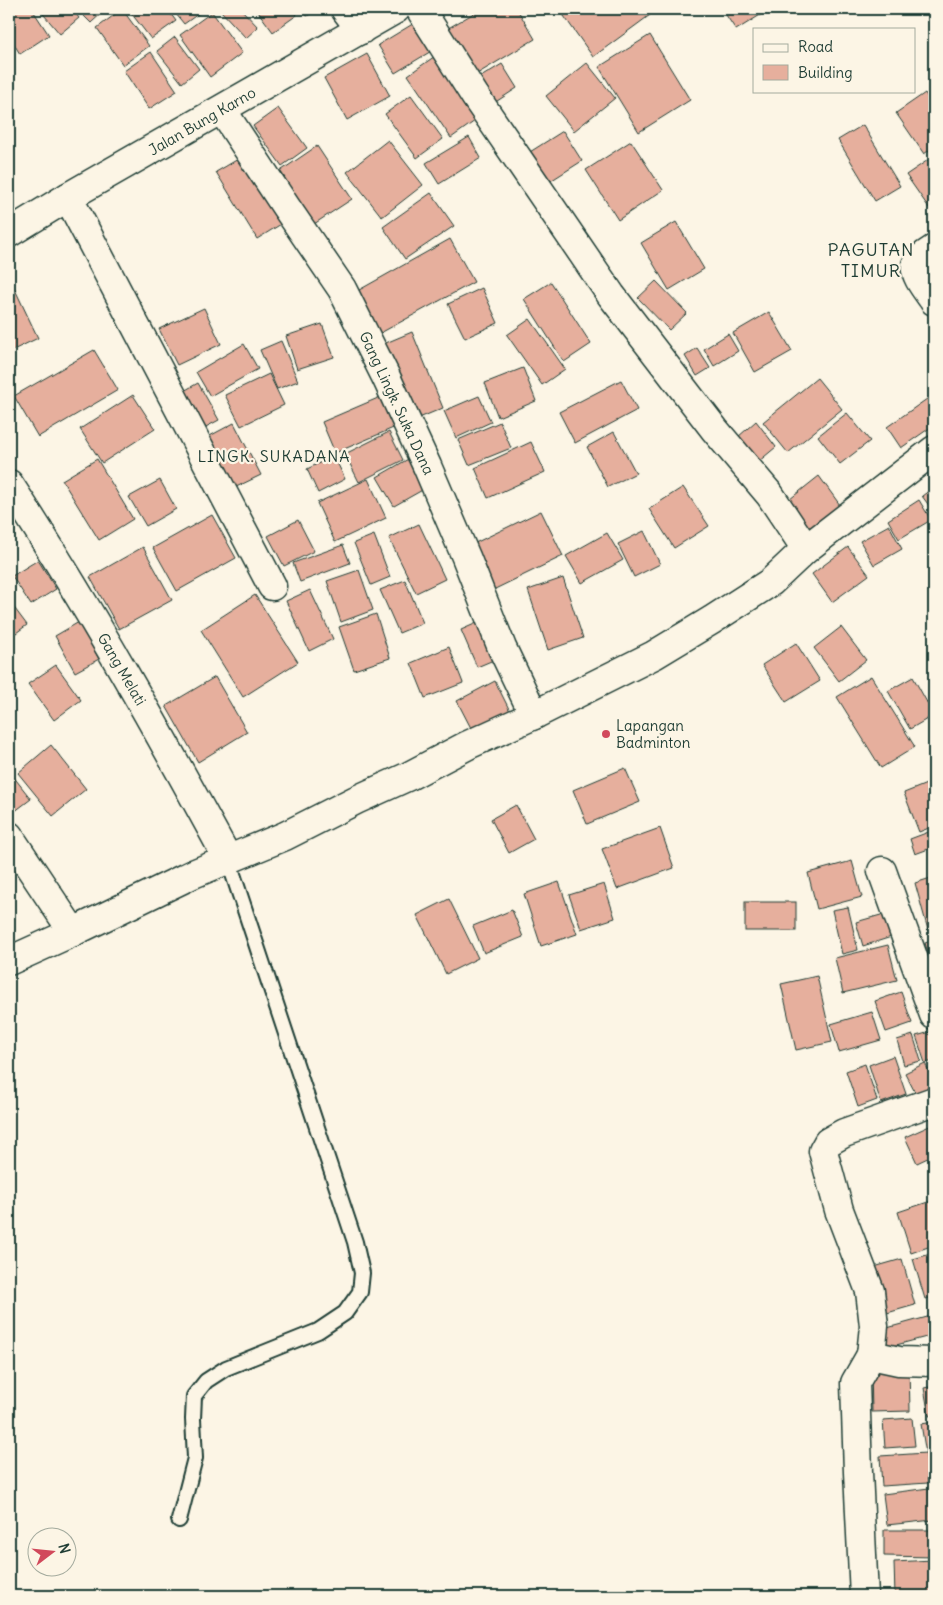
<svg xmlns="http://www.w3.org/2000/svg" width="943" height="1605" font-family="Delius,sans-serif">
<rect width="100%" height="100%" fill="#fcf5e5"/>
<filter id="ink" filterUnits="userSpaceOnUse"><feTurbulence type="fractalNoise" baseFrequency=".02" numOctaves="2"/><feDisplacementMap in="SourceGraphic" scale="10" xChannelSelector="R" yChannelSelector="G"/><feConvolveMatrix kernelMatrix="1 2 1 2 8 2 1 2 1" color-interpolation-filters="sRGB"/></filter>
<g filter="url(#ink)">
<!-- building -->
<g fill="#e6af9d" stroke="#1f3d34">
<path d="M 9,9 L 32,9 L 49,35 L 20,54 L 9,36 Z"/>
<path d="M 39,9 L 72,9 L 79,18 L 60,34 Z"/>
<path d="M 77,9 L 106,9 L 91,23 Z"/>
<path d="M 122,9 L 149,46 L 123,65 L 97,28 Z"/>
<path d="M 128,9 L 167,9 L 176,21 L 151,39 Z"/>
<path d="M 172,9 L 205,9 L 184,24 Z"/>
<path d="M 221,9 L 241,9 L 258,27 L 246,38 L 220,10 Z"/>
<path d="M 256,9 L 293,9 L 297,15 L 273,32 Z"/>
<path d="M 302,9 L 318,9 L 307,16 Z"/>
<path d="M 481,9 L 517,9 L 535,39 L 472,77 L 445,30 Z"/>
<path d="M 559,9 L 646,9 L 650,15 L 593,57 Z"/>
<path d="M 722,9 L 770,9 L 736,30 Z"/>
<path d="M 212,12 L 242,53 L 210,77 L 180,35 Z"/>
<path d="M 416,22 L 433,50 L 395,73 L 378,45 Z"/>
<path d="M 650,35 L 690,100 L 639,132 L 599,67 Z"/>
<path d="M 175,37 L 199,69 L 182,83 L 157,51 Z"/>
<path d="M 151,52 L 177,91 L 149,109 L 124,71 Z"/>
<path d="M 367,54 L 390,96 L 347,120 L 324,78 Z"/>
<path d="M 438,54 L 482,116 L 451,138 L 408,75 Z"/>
<path d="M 587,63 L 615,98 L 574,131 L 546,96 Z"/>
<path d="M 502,64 L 517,88 L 491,105 L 476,80 Z"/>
<path d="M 925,93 L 934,107 L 934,147 L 924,154 L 896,113 Z"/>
<path d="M 411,95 L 443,139 L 417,158 L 385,114 Z"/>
<path d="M 278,108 L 307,148 L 282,166 L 253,126 Z"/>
<path d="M 863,125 L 900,186 L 875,201 L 838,140 Z"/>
<path d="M 563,131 L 582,161 L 541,187 L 522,157 Z"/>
<path d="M 469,137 L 481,158 L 439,184 L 426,163 Z"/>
<path d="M 388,140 L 423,185 L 382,217 L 347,172 Z"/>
<path d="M 631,141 L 663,190 L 618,220 L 586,170 Z"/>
<path d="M 317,146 L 352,199 L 314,224 L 279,172 Z"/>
<path d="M 245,155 L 286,221 L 257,239 L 216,172 Z"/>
<path d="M 934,156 L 934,215 L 906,175 Z"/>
<path d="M 431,193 L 454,226 L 405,259 L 383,227 Z"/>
<path d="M 676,222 L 704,269 L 669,290 L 641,243 Z"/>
<path d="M 450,239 L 474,282 L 375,336 L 352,294 Z"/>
<path d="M 11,281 L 38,338 L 9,352 L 9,282 Z"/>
<path d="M 656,281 L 687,313 L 669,330 L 638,298 Z"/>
<path d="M 551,282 L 591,344 L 564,362 L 524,299 Z"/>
<path d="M 482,288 L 498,323 L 465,338 L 448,304 Z"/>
<path d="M 204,308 L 221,344 L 177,365 L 159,329 Z"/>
<path d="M 769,312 L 792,351 L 755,372 L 733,333 Z"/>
<path d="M 530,319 L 565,369 L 542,385 L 507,335 Z"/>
<path d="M 322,324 L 334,357 L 297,369 L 286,336 Z"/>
<path d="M 412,332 L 443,408 L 412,421 L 381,345 Z"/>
<path d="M 728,334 L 738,351 L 714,366 L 704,349 Z"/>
<path d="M 281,341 L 298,381 L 277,389 L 260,350 Z"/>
<path d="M 244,344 L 258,369 L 210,396 L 196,372 Z"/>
<path d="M 697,348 L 710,368 L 697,376 L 685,356 Z"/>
<path d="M 94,350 L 118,390 L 38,437 L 14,396 Z"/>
<path d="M 523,368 L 536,401 L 498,417 L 485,383 Z"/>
<path d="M 269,374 L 284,405 L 241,426 L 225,395 Z"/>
<path d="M 817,378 L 842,409 L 788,453 L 763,422 Z"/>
<path d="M 621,380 L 637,410 L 575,443 L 559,412 Z"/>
<path d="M 198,383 L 219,420 L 202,429 L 182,392 Z"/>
<path d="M 934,394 L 934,425 L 901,448 L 887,427 Z"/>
<path d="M 133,395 L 155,429 L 102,463 L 80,429 Z"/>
<path d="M 385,395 L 398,426 L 335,453 L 322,422 Z"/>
<path d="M 479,396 L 491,422 L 456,438 L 444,411 Z"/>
<path d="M 847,413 L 870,441 L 840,464 L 818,436 Z"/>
<path d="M 756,421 L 776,447 L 758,462 L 738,437 Z"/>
<path d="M 500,422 L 511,448 L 469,465 L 458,440 Z"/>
<path d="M 234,423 L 261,475 L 232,489 L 206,438 Z"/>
<path d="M 389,432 L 403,460 L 359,482 L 345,454 Z"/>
<path d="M 614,432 L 636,473 L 608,487 L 587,447 Z"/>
<path d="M 531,442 L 545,472 L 488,498 L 475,468 Z"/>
<path d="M 334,456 L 345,479 L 318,493 L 307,469 Z"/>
<path d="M 410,458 L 426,488 L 394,506 L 377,477 Z"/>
<path d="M 97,459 L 133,519 L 99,540 L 62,480 Z"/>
<path d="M 819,476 L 845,512 L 811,538 L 785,503 Z"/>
<path d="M 368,479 L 386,518 L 335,542 L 317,503 Z"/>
<path d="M 160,480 L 176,509 L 146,526 L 129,497 Z"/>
<path d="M 683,487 L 709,526 L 674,548 L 649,509 Z"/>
<path d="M 934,487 L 934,510 L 933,511 L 922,496 Z"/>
<path d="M 919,500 L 931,520 L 899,539 L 888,520 Z"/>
<path d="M 541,511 L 563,556 L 493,590 L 471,545 Z"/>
<path d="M 212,515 L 236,558 L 177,591 L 153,548 Z"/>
<path d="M 298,520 L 314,551 L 284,566 L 268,536 Z"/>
<path d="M 419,524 L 445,579 L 416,593 L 389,538 Z"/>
<path d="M 889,525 L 902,549 L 874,565 L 860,541 Z"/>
<path d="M 644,531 L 660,564 L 634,577 L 618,544 Z"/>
<path d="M 607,533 L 623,560 L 582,583 L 566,556 Z"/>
<path d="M 374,535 L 390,577 L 371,585 L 354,543 Z"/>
<path d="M 343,545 L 350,563 L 300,582 L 293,563 Z"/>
<path d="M 143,547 L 172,600 L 119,629 L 90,577 Z"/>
<path d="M 848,547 L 869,575 L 832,602 L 812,574 Z"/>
<path d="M 38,560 L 56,589 L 31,605 L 12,576 Z"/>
<path d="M 359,570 L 373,610 L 341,622 L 327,581 Z"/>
<path d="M 563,578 L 583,638 L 548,650 L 528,590 Z"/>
<path d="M 405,580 L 423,623 L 399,633 L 380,590 Z"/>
<path d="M 310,590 L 333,639 L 309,651 L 286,601 Z"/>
<path d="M 255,595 L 298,662 L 243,697 L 201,630 Z"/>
<path d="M 9,601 L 27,625 L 9,638 Z"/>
<path d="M 376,614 L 390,658 L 354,670 L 339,627 Z"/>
<path d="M 486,619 L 503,656 L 477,667 L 461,630 Z"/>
<path d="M 79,622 L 99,659 L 75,672 L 55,636 Z"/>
<path d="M 841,627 L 866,660 L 839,681 L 814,648 Z"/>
<path d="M 796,643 L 820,681 L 786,702 L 762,665 Z"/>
<path d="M 449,647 L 463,683 L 425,698 L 411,663 Z"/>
<path d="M 56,665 L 81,700 L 54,720 L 28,684 Z"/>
<path d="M 871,676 L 915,747 L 881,768 L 837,697 Z"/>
<path d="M 215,677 L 247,732 L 198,762 L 166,706 Z"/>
<path d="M 913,677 L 934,715 L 910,729 L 888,691 Z"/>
<path d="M 495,681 L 510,711 L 472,730 L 457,701 Z"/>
<path d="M 51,745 L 86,789 L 53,816 L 18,773 Z"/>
<path d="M 625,768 L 640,802 L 587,824 L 573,790 Z"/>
<path d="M 9,771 L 31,799 L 10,815 L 9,813 Z"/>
<path d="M 934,781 L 934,826 L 919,832 L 904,793 Z"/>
<path d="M 516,805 L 534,839 L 509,853 L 491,819 Z"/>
<path d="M 660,828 L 674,868 L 617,889 L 602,849 Z"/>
<path d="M 934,830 L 934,847 L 915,854 L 910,839 Z"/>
<path d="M 852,861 L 862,897 L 817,909 L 808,873 Z"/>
<path d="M 934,877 L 934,929 L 928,930 L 915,883 Z"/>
<path d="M 559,882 L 577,934 L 541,946 L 524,894 Z"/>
<path d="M 604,884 L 615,918 L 581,929 L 569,895 Z"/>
<path d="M 449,899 L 478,958 L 446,974 L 417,915 Z"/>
<rect x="745" y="902" width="51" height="29"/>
<path d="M 848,907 L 858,950 L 842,954 L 832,910 Z"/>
<path d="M 512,910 L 523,937 L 484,953 L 473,926 Z"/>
<path d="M 895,911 L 901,934 L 863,946 L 856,922 Z"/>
<path d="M 934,940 L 934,973 L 925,943 Z"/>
<path d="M 888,945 L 897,980 L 843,993 L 835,958 Z"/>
<path d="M 817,976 L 832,1042 L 796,1050 L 781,984 Z"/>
<path d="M 901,992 L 912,1023 L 886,1032 L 875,1001 Z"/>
<path d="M 872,1012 L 881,1040 L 839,1052 L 831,1024 Z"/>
<path d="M 934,1031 L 934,1061 L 925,1063 L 916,1036 Z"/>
<path d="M 913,1035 L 921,1061 L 904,1065 L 897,1040 Z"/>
<path d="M 893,1056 L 906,1094 L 881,1103 L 869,1065 Z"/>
<path d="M 925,1063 L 934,1082 L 934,1090 L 918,1098 L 905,1073 Z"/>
<path d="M 865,1064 L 877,1100 L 858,1107 L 846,1071 Z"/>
<path d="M 934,1124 L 934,1155 L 917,1163 L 905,1137 Z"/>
<path d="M 934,1200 L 934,1245 L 911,1253 L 898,1212 Z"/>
<path d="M 934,1253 L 934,1297 L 925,1299 L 913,1259 Z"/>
<path d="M 902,1259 L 915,1305 L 887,1313 L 874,1267 Z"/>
<path d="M 931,1316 L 934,1335 L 881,1349 L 876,1331 Z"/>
<path d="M 909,1367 L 910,1411 L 872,1412 L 871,1368 Z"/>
<path d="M 934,1386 L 934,1415 L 929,1416 L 924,1388 Z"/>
<path d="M 912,1418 L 915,1446 L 885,1448 L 883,1420 Z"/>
<path d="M 934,1422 L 934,1453 L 926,1454 L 921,1424 Z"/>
<path d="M 926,1453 L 928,1483 L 882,1486 L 880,1456 Z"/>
<path d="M 929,1488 L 933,1520 L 887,1525 L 883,1494 Z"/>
<path d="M 884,1530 L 934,1530 L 934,1557 L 884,1556 Z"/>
<path d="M 933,1560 L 934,1596 L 895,1596 L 894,1562 Z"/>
</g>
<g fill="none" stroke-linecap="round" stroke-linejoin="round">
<!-- lane casing -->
<g stroke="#1f3d34" stroke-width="18">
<path id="lane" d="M 179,1520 L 195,1458 L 193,1419 L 194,1396 L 206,1381 L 226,1368 L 318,1331 L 345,1313 L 360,1292 L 362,1273 L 355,1242 L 228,859"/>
</g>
<!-- street casing -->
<g stroke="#1f3d34" stroke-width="31">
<g id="street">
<path d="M 345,9 L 361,30"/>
<path d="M 420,9 L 475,96 L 611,295 L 715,430 L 770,495 L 806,549"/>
<path d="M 222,110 L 286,207 L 342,289 L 386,377 L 427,466 L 466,557 L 502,648 L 534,715"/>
<path d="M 68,197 L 272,586"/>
<path d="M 934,249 C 928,253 919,258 916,265 C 913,275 929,293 934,301"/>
<path d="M 9,484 C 88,605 159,732 228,859"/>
<path d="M 9,836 L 73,932"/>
<path d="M 882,871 L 934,1015"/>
<path d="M 9,961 L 73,932 L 193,874 L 285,836 L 356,800 L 409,776 L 468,745 L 534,715 L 654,655 L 712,620 L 771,582 L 806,549 L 934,450"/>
<path d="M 934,1101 L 844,1133 L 828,1142 L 823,1151 L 839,1210 L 870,1291 L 874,1326 L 871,1355 L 899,1361 L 934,1362"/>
<path d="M 864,1596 L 858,1472 L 855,1383 L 871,1355"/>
</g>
</g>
<!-- secondary casing -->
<g stroke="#1f3d34" stroke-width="31">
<path id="secondary" d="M 9,233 L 68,197 L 396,9"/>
</g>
<!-- lane -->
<use href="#lane" stroke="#fcf5e5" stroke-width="14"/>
<!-- street -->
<use href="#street" stroke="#fcf5e5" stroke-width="28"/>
<!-- secondary -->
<use href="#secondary" stroke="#fcf5e5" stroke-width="28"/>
</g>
</g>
<!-- markers -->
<circle fill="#d1495b" stroke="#fcf5e5" stroke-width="2" cx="606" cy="734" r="5"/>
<g text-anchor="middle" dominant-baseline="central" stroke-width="4.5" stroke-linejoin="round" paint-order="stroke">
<!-- street labels -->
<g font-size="15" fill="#1f3d34" stroke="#fcf5e5">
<text transform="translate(202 121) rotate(-30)">Jalan Bung Karno</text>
<text transform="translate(397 403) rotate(65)">Gang Lingk. Suka Dana</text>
<text transform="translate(122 669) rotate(60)">Gang Melati</text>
</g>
<!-- poi labels -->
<g font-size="15" fill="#1f3d34" stroke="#fcf5e5" text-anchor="start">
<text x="616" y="725">Lapangan<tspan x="616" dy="17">Badminton</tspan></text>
</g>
<!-- neighbourhood labels -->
<g font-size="16" letter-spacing="1" fill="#1f3d34" stroke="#fcf5e5">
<text x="274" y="456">LINGK. SUKADANA</text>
</g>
<!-- quarter labels -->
<g font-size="18" letter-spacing="1" fill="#1f3d34" stroke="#fcf5e5">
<text x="871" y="249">PAGUTAN<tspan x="871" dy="21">TIMUR</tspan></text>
</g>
</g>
<!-- margin -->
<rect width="943" height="1605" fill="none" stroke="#fcf5e5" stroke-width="30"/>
<rect x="15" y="15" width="913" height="1575" fill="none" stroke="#1f3d34" stroke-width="2" filter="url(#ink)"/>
<!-- legend -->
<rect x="753" y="28" width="162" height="65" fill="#fcf5e5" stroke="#a4ab9e"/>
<rect x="763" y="44" width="25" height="8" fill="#fcf5e5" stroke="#a4ab9e"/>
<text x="798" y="52" font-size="15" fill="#1f3d34">Road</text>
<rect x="763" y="65" width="25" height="15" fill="#e6af9d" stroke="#a4ab9e"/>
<text x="798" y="78" font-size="15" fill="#1f3d34">Building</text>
<!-- north arrow -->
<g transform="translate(52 1552) rotate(74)"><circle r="24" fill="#fcf5e5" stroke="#a4ab9e"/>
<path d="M0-4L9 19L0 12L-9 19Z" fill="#d1495b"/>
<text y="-8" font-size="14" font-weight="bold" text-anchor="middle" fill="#1f3d34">N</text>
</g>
</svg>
